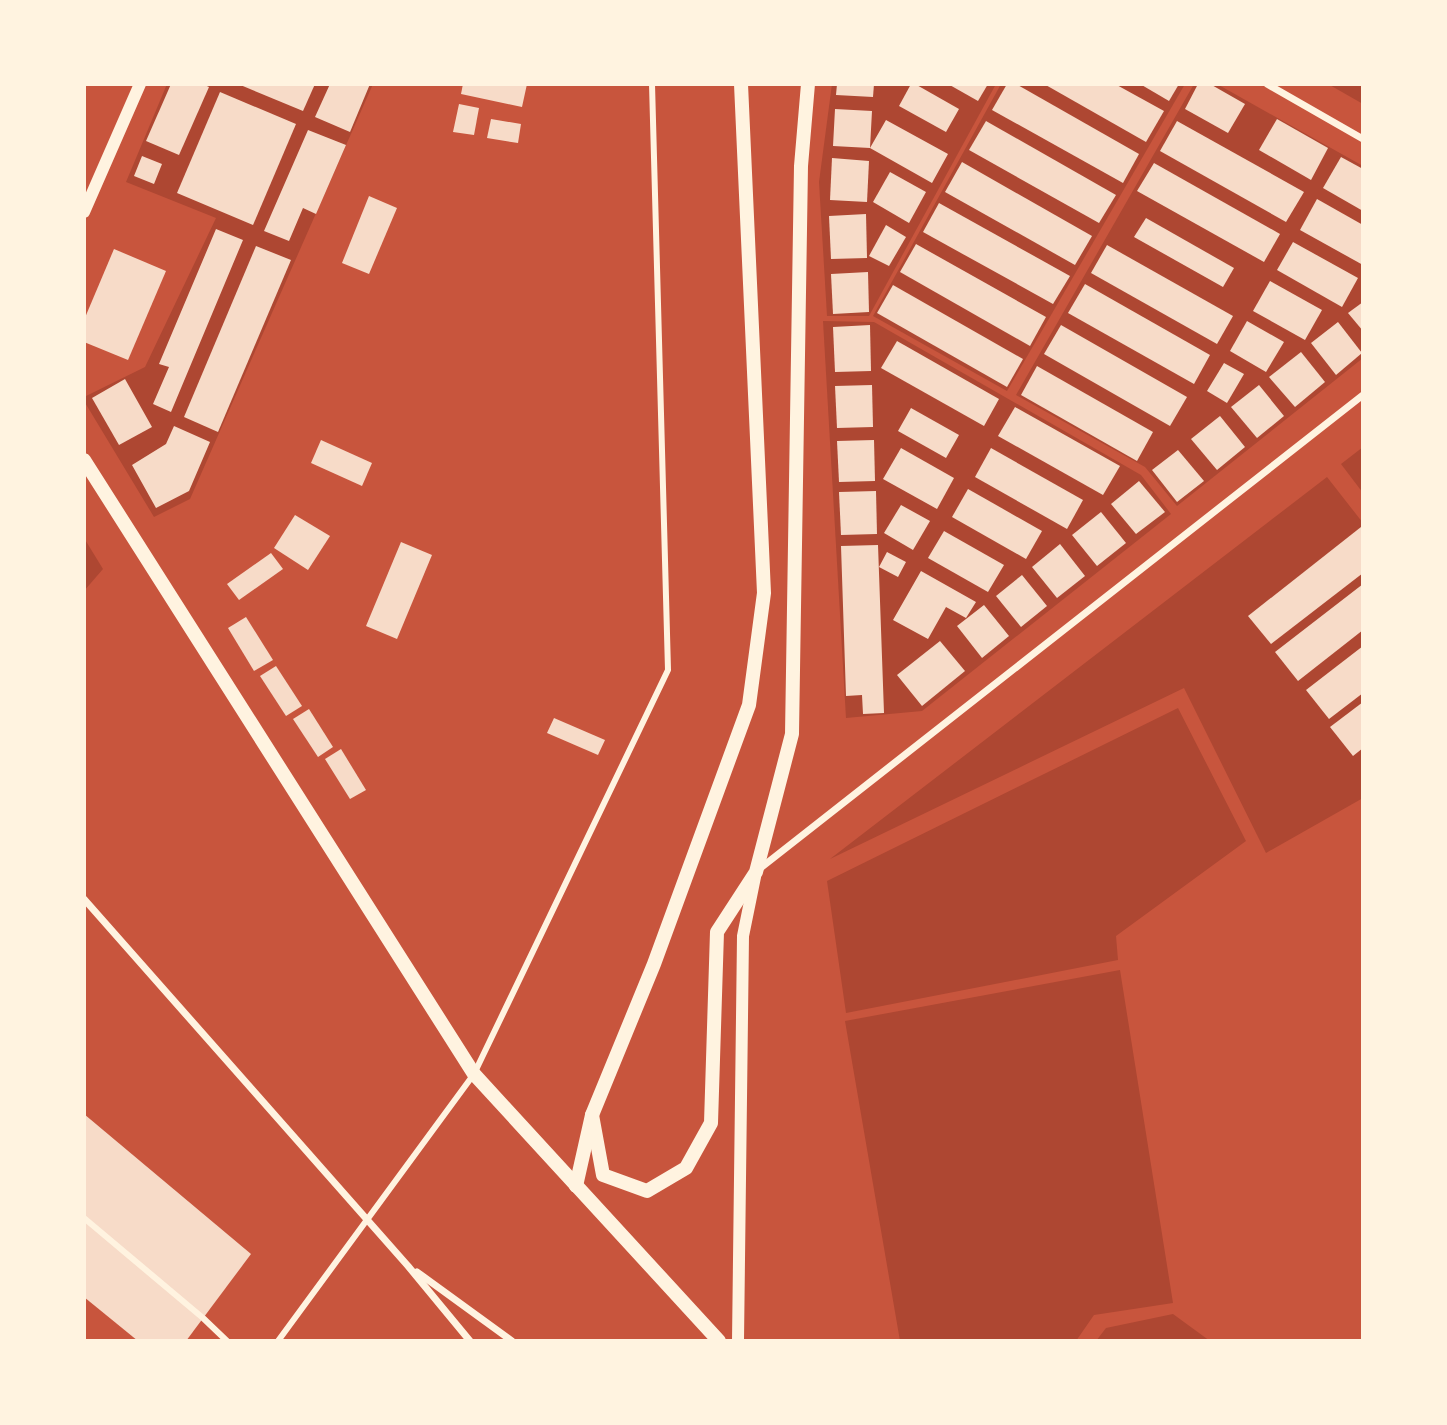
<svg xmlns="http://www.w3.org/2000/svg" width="1447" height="1425" font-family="'Sofia Sans Condensed',sans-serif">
<rect width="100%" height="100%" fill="#c8553d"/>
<!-- green -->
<g fill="#ae4732">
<path d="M 167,84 L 373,84 L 190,499 L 154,517 L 84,401 L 84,397 L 145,367 L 216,218 L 126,182 Z"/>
<path d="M 832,84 L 996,84 L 869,316 L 827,316 L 819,182 Z"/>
<path d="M 1001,84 L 1185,84 L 1007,391 L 873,316 Z"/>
<path d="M 1194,84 L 1217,84 L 1363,166 L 1363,358 L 1177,506 L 1145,467 L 1016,395 Z"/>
<path d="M 1328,84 L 1363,84 L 1363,104 Z"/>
<path d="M 823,321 L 874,322 L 1141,475 L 1171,514 L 922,711 L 846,718 Z"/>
<path d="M 1363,447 L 1363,493 L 1341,464 Z"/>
<path d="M 1327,477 L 1363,523 L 1363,798 L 1266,853 L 1184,688 L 830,859 Z"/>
<path d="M 84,538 L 103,569 L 84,591 Z"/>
<path d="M 1178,708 L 1246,841 L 1116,936 L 1118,960 L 846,1013 L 827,881 Z"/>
<path d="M 1120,970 L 1173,1303 L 1094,1315 L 1076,1341 L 900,1341 L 845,1021 Z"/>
<path d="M 1173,1314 L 1210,1341 L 1096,1341 L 1106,1328 Z"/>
</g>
<!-- building -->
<g fill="#f7dbc8">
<path d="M 171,84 L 202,84 L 209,87 L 179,155 L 146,141 Z"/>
<path d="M 238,84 L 315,84 L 303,111 Z"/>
<path d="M 330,84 L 370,84 L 350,132 L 315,117 Z"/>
<path d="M 463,84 L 527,84 L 522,107 L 461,94 Z"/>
<path d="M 837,84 L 874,84 L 873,97 L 836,95 Z"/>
<path d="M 911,84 L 915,84 L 959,109 L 946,132 L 899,106 Z"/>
<path d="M 948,84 L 988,84 L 978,101 Z"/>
<path d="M 1007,84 L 1016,84 L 1139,154 L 1123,183 L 992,110 Z"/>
<path d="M 1044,84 L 1115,84 L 1164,111 L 1146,142 Z"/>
<path d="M 1140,84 L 1179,84 L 1169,101 Z"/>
<path d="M 1198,84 L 1210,84 L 1245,104 L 1228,133 L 1185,109 Z"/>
<path d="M 220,92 L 296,124 L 253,225 L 177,193 Z"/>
<path d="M 459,104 L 479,108 L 474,135 L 453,132 Z"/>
<path d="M 835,109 L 872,111 L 870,148 L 886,120 L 948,154 L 932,183 L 870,148 L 833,146 Z"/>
<path d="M 491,119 L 521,124 L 518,143 L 487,138 Z"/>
<path d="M 1277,119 L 1328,148 L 1311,180 L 1259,150 Z"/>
<path d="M 986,121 L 1116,195 L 1099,223 L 969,150 Z"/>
<path d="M 1177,121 L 1304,192 L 1286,222 L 1160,151 Z"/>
<path d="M 308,130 L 346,145 L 316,214 L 303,208 L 289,241 L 264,231 Z"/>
<path d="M 142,156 L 162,164 L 154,184 L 134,176 Z"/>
<path d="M 1341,157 L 1363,169 L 1363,211 L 1323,188 Z"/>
<path d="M 832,158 L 869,161 L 867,202 L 830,200 Z"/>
<path d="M 962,162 L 1092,236 L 1075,265 L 945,192 Z"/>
<path d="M 1154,163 L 1280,234 L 1264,262 L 1137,191 Z"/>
<path d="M 890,172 L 926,192 L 909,223 L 873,202 Z"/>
<path d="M 369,196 L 397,208 L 369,274 L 342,263 Z"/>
<path d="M 1317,199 L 1363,225 L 1363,265 L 1300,230 Z"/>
<path d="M 939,203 L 1070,276 L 1053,304 L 923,232 Z"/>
<path d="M 866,214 L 867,258 L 831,259 L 829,216 Z"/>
<path d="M 1146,218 L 1234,268 L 1223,287 L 1134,237 Z"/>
<path d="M 886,225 L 906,237 L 889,266 L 869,256 Z"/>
<path d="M 216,229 L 243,240 L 171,412 L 153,404 L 169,367 L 159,364 Z"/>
<path d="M 1293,242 L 1358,278 L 1342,307 L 1277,270 Z"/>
<path d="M 916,244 L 1046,317 L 1030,346 L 900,272 Z"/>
<path d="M 1107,245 L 1233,316 L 1217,344 L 1091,273 Z"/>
<path d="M 256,246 L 291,260 L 218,432 L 184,417 Z"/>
<path d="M 114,249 L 166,271 L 128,360 L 84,342 L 84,320 Z"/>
<path d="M 868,272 L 869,312 L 833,314 L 831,274 Z"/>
<path d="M 1270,281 L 1322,310 L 1305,340 L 1253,311 Z"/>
<path d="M 1085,284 L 1210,355 L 1194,384 L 1068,313 Z"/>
<path d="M 893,285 L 1023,359 L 1007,387 L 877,313 Z"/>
<path d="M 1363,302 L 1363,331 L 1348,313 Z"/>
<path d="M 1247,321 L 1284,342 L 1266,372 L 1230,351 Z"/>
<path d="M 1338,322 L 1362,353 L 1336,375 L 1311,343 Z"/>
<path d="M 870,325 L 871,371 L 835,372 L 833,327 Z"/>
<path d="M 1061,325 L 1187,397 L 1170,426 L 1044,354 Z"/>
<path d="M 897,341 L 999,399 L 984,426 L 881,368 Z"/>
<path d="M 1301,352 L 1325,382 L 1295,407 L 1269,377 Z"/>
<path d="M 1224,363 L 1244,374 L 1227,403 L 1207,391 Z"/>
<path d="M 1037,366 L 1153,432 L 1137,461 L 1021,395 Z"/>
<path d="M 125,379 L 152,427 L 119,445 L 92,398 Z"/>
<path d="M 872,385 L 873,427 L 837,428 L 835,386 Z"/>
<path d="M 1259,385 L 1284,416 L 1257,438 L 1231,407 Z"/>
<path d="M 1015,407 L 1120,466 L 1103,495 L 998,436 Z"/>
<path d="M 911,408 L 959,435 L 946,458 L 898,431 Z"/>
<path d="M 1220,416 L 1245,447 L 1217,470 L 1191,439 Z"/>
<path d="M 174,426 L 210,442 L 189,491 L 156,508 L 132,465 L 166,444 Z"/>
<path d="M 321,440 L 372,463 L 362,486 L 311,463 Z"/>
<path d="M 874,440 L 875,481 L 839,482 L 837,441 Z"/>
<path d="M 901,448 L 954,478 L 937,509 L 883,479 Z"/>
<path d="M 991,448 L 1083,500 L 1067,529 L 975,477 Z"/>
<path d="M 1178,450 L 1204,481 L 1177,502 L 1152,470 Z"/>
<path d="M 1139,481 L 1165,512 L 1136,534 L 1111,504 Z"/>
<path d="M 968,489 L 1042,531 L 1026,559 L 952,517 Z"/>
<path d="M 876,491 L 877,534 L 841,535 L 839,492 Z"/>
<path d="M 901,505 L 930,521 L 913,550 L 884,533 Z"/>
<path d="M 1101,512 L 1126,543 L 1097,566 L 1072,535 Z"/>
<path d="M 295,515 L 330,536 L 308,570 L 274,548 Z"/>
<path d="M 1361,527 L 1363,529 L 1363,573 L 1271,644 L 1248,616 Z"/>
<path d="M 944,531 L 1004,565 L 988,592 L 928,558 Z"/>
<path d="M 401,542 L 432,555 L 397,639 L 366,626 Z"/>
<path d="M 1060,544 L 1085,576 L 1057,598 L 1032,567 Z"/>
<path d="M 878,545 L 884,713 L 863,714 L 862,695 L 846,696 L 841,546 Z"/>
<path d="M 887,552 L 906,562 L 898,577 L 879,567 Z"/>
<path d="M 271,553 L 283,569 L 239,600 L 227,584 Z"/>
<path d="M 921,571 L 976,602 L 966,618 L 946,607 L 928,639 L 893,620 Z"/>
<path d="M 1022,575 L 1047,606 L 1021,627 L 996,596 Z"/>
<path d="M 1363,584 L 1363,630 L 1298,681 L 1275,652 Z"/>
<path d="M 984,605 L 1009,636 L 982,658 L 957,626 Z"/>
<path d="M 246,617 L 273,660 L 254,671 L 228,628 Z"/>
<path d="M 940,641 L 965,671 L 922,706 L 897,675 Z"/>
<path d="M 1363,646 L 1363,693 L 1329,719 L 1306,690 Z"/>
<path d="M 276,666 L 302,706 L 286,716 L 260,676 Z"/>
<path d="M 1363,702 L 1363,748 L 1353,756 L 1330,727 Z"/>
<path d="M 309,709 L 333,747 L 318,757 L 293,719 Z"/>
<path d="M 554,718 L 605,740 L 598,755 L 547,733 Z"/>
<path d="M 341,749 L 366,790 L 350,799 L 325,759 Z"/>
<path d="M 84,1114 L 251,1254 L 186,1341 L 138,1341 L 84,1297 Z"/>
</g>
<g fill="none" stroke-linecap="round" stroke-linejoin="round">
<!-- pedestrian -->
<g stroke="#fff3e0" stroke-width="6">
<path d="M 84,1218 L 203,1318 L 227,1341"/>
<path d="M 278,1341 L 474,1074 L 668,670 L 652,84"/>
</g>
<!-- minor -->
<g stroke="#fff3e0" stroke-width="7">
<path d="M 1267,84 L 1363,139"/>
<path d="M 758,870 L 1363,395"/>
<path d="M 84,899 L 408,1266 L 470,1341"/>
<path d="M 417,1272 L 512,1341"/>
</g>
<!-- tertiary -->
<g stroke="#fff3e0" stroke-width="12">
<path d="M 84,212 L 140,84"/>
<path d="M 738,1341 L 743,936 L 755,877"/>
</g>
<!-- secondary -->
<g stroke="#fff3e0" stroke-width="14">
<path d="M 84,460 L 474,1074 L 719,1341"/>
<path d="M 592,1115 L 603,1175 L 647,1191 L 686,1168 L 711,1123 L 717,932 L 756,872 L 792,734 L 801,166 L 808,84"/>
<path d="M 576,1186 L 592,1115 L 654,964 L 749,705 L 764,593 L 741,84"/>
</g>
</g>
<!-- border -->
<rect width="1447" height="1425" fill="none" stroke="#fff3e0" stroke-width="172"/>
</svg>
